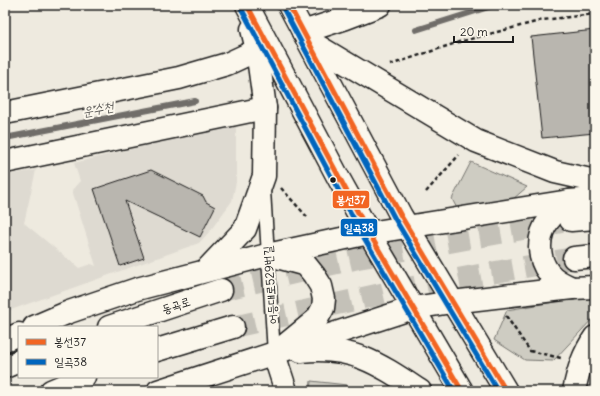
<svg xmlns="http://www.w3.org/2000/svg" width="600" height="396" font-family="Delius,'Poor Story',sans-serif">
<rect width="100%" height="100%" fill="#eeeadf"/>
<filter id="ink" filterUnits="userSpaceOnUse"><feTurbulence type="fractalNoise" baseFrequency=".025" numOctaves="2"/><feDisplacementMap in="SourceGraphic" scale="8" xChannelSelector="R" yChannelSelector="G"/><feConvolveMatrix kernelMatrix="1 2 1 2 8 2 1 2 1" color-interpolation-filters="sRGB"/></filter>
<g filter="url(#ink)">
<!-- built -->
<g fill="#dedad1">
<path d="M 236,126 L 236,182 L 232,201 L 210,231 L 199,243 L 5,312 L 5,175 L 36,170 L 24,223 L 79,268 L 91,264 L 96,266 L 72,190 L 80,181 L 74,163 L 163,141 Z"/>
<path d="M 248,385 L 256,389 L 257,391 L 232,391 Z"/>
</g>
<!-- green -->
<g fill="#ceccc2" stroke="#75746f">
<path d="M 471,162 L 527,187 L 506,205 L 460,214 L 452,199 Z"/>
<path d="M 595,295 L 595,316 L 553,361 L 525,360 L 494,340 L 507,310 Z"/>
<path d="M 311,381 L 347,385 L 339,391 L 310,391 Z"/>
</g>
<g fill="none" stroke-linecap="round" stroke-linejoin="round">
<!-- stream -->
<g stroke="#6f6d69" stroke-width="6">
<path d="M 416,30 L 495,5"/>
<path d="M 5,138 L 195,101"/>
</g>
</g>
<!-- building -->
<g fill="#b9b6af" stroke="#1c1c1c">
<path d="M 595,30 L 595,133 L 542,138 L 531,37 Z"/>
<path d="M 151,170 L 203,196 L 206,202 L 215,207 L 200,237 L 125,201 L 144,258 L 120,266 L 94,189 Z"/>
</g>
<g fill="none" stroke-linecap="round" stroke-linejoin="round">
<!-- secondary-tunnel -->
<g stroke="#c4c1b8" stroke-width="22" stroke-dasharray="22 11" stroke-linecap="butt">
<path d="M 221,290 L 358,258 L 562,222"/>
<path d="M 233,327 L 408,288 L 574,258"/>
</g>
<!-- lane casing -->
<g stroke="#1c1c1c" stroke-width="15">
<path id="lane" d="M 264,190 L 274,354"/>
</g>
<!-- street casing -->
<g stroke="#1c1c1c" stroke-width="25">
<g id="street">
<path d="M 303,32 L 346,18 L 380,5"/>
<path d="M 5,113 L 179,78 L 227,64 L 257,50"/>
<path d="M 5,162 L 265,108"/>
<path d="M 274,354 L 286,391"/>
</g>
</g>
<!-- secondary casing -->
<g stroke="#1c1c1c" stroke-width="25">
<g id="secondary">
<path d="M 569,201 C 562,207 554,213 549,220 C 537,235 537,258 549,273 C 554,280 563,284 572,288"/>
<path d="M 571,220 L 595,218"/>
<path d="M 273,256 L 306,265 L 314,275 L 321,286 L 324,299 L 323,308 L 317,319 L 278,351"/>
<path d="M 574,258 L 595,256"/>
<path d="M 413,308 L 452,302 L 572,288 L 595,287"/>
<path d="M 34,327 L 69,312 L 137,289 L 267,255 L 369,233 L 569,201 L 595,199"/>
<path d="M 109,327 L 221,290"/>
<path d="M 5,340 L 19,334"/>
<path d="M 157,350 L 233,327"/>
<path d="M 5,367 L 19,361"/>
<path d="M 51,391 L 84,377"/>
<path d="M 574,391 C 578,371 583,354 595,337"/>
</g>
</g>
<!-- primary casing -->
<g stroke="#1c1c1c" stroke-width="25">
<g id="primary">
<path d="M 247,5 L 339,179 L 369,233 L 462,391"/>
<path d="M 289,5 L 401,216 L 506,391"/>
<path d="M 309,41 L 476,141 L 555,172 L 595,181"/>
<path d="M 206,270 L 245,229 L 264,176 L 265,108 L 257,50 L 252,29"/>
<path d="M 301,351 C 352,345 379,364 420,391"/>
<path d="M 158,391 L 413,308"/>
</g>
</g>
<!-- path -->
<g stroke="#1c1c1c" stroke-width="2.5" stroke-dasharray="4 3" stroke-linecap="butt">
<path d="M 390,65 L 459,42 L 543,20 L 595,14"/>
<path d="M 281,188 L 309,219"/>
<path d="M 426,192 L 459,155"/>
<path d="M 506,316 L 530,351 L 561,358"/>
</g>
<!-- lane -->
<use href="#lane" stroke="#fbf7ec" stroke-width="12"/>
<!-- street -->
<use href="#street" stroke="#fbf7ec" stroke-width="22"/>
<!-- secondary -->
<use href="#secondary" stroke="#fbf7ec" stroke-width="22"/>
<!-- primary -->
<use href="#primary" stroke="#fbf7ec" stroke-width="22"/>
<!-- bus-1 casing -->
<g stroke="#fbf7ec" stroke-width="8">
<g id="bus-1">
<path d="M 247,5 L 369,233 L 462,391"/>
<path d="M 289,5 L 401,216 L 506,391"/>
</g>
</g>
<!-- bus-2 casing -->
<g stroke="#fbf7ec" stroke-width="8">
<g id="bus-2">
<path d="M 241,8 L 363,236 L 454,391"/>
<path d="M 283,8 L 395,219 L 498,391"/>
</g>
</g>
<!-- bus-1 -->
<use href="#bus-1" stroke="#f26522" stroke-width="5"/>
<!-- bus-2 -->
<use href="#bus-2" stroke="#0065bd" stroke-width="5"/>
</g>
</g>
<!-- markers -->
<circle fill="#1c1c1c" stroke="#fbf7ec" stroke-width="1.5" cx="333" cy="180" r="3.5"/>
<g text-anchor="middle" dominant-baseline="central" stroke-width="4" stroke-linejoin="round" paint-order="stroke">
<!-- street labels -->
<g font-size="12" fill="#1c1c1c" stroke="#fbf7ec">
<text transform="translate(270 285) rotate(-94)">어등대로529번길</text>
<text transform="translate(176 305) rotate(-18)">동곡로</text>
</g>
<!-- water labels -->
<g font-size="13" font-style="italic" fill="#5a5956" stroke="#fbf7ec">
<text transform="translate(98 109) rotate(-11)">운수천</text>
</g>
</g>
<g stroke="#fbf7ec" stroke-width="1.5">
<rect x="332" y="190" width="38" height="19" rx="4" fill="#f26522"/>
<rect x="340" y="218" width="38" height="19" rx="4" fill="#0065bd"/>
</g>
<g font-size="11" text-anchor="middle" font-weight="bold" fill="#fff">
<text x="351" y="204">봉선37</text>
<text x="359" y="232">일곡38</text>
</g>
<!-- margin -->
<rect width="600" height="396" fill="none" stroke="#fbf7ec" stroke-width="20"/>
<rect x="10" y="10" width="580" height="376" fill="none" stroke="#1c1c1c" stroke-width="1.5" filter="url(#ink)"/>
<!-- legend -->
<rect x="18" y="326" width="140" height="52" fill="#fbf7ec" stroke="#a29f99"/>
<rect x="26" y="339" width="20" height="6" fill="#f26522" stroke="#a29f99"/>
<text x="54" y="346" font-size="12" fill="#1c1c1c">봉선37</text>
<rect x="26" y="359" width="20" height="6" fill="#0065bd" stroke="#a29f99"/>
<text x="54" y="366" font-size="12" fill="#1c1c1c">일곡38</text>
<!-- scale -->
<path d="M454 36v6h59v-6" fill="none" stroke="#1c1c1c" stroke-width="2"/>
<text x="460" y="36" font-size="12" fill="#1c1c1c" stroke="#fbf7ec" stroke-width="3" paint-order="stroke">20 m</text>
</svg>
